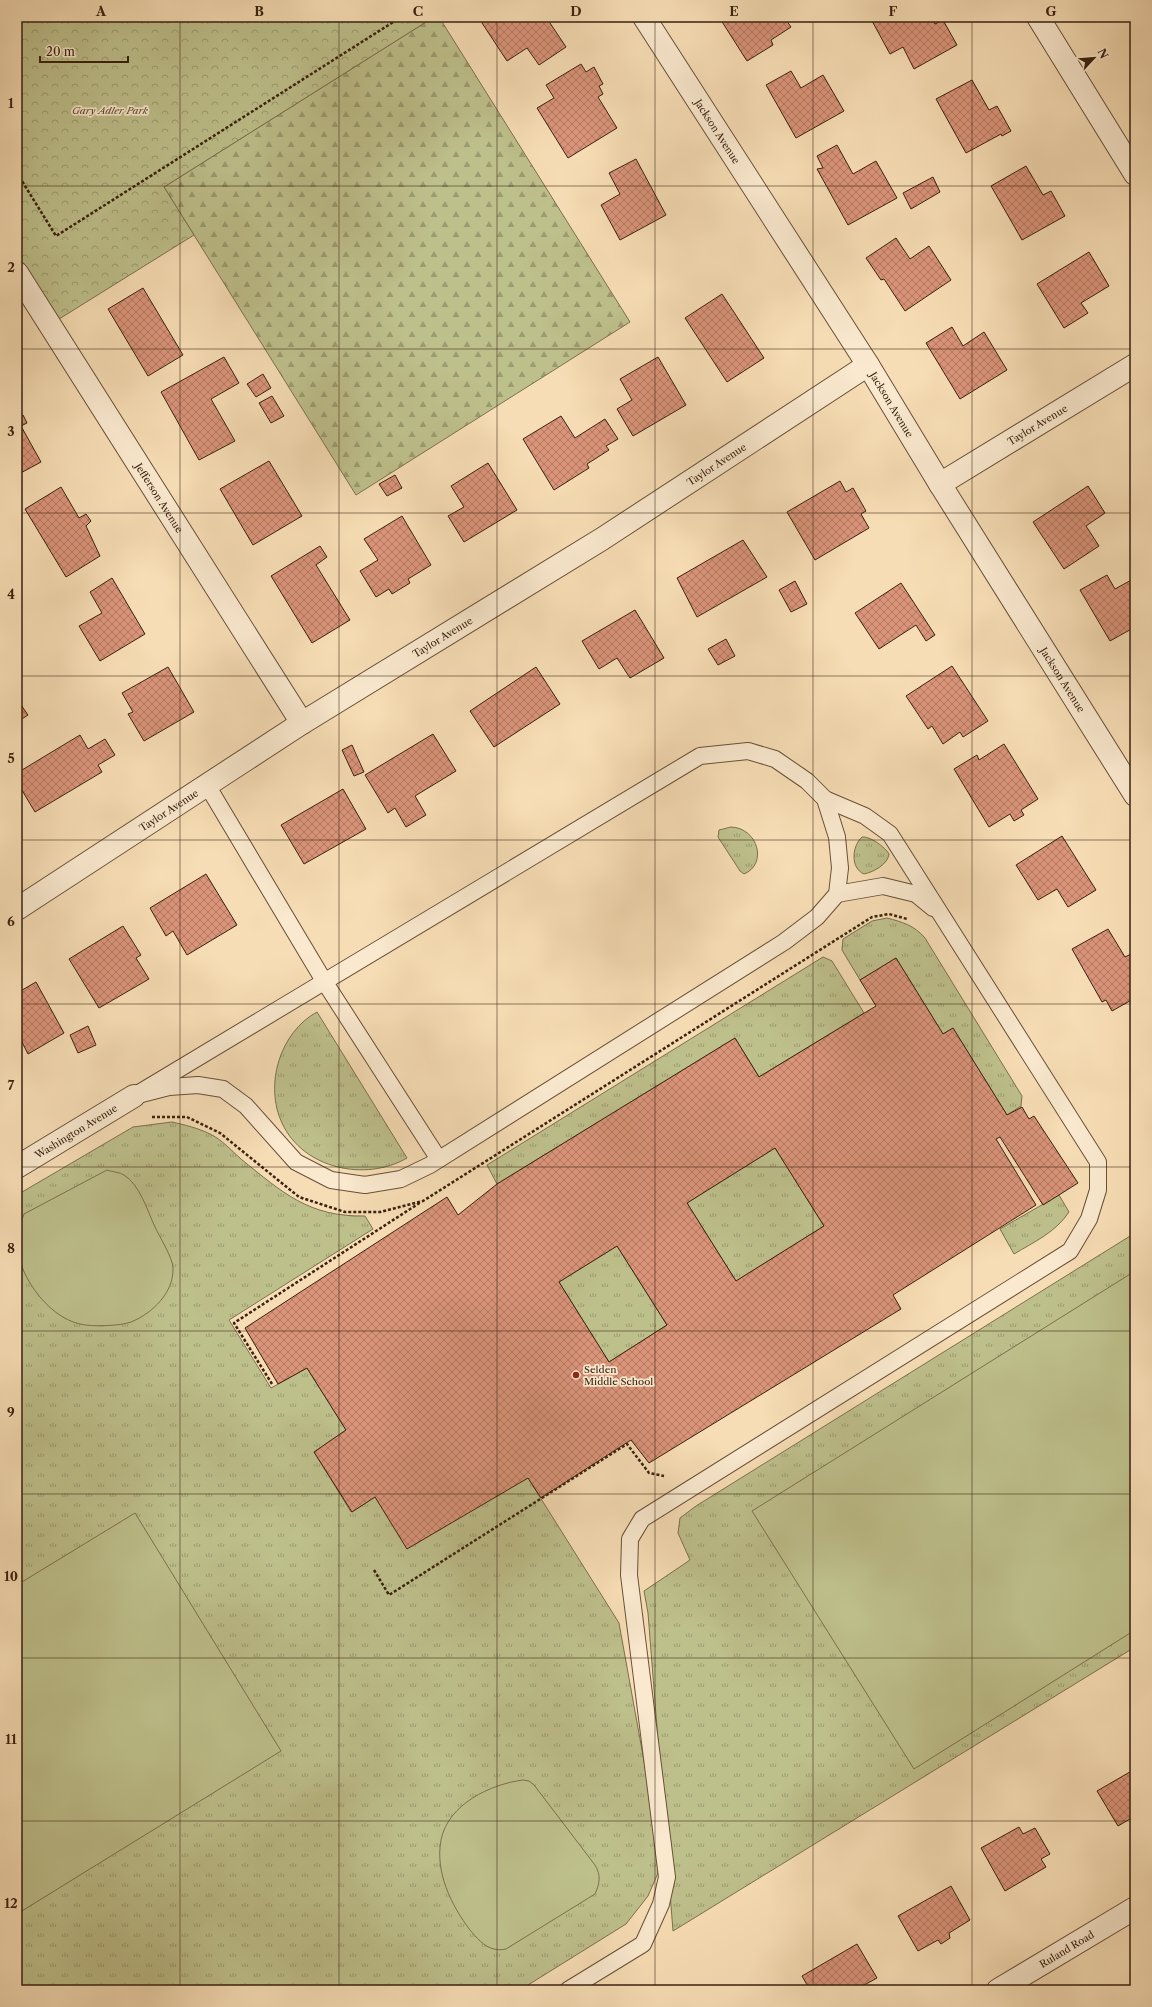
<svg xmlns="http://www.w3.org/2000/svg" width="1152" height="2007" font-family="'Libre Caslon Text',serif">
<defs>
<pattern id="grass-tufts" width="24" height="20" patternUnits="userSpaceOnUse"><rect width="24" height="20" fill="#bec08c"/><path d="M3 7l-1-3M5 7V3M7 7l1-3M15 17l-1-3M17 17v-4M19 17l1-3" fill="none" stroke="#9b9c71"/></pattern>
<pattern id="forest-firs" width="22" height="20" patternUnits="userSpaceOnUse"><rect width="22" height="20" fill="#bec08c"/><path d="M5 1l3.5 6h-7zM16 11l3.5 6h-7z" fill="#9b9c71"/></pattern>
<pattern id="park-crowns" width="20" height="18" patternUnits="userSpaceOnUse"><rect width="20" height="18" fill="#bec08c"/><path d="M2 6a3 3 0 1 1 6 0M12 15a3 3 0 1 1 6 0" fill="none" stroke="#9b9c71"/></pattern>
<pattern id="building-cross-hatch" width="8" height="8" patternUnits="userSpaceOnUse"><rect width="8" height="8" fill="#da947a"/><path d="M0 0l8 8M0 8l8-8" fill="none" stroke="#b27862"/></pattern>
</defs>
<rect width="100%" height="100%" fill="#f7ddb5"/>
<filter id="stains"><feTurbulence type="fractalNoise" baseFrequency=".005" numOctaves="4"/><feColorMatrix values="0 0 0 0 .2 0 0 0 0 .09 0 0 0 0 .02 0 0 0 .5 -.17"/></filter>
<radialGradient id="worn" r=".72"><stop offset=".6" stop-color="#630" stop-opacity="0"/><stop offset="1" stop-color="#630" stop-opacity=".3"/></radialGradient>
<!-- grass -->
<g fill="url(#grass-tufts)" stroke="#7c704e">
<path d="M 731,827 C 758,828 768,864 744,874 L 740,871 L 718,837 L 719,830 Z"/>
<path d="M 862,837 C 870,836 885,847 889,854 C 888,864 874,872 864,874 C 850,868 852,846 862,837 Z"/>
<path d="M 887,918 C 902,922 914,925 925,938 L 1022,1096 L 1021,1106 L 1007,1115 L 953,1028 L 943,1034 L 896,958 L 860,980 L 842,950 L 843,939 L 872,921 Z"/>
<path d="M 823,957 L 832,961 L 864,1013 L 759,1077 L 735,1038 L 497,1184 L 487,1165 Z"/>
<path d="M 317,1012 L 407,1158 C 366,1182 303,1169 282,1123 C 264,1085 280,1032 317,1012 Z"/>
<path d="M 172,1122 C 185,1125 198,1128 210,1134 C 221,1139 232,1151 241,1159 C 283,1193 309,1217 365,1216 L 373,1229 L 229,1320 L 271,1388 L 307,1368 L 346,1430 L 314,1452 L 351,1512 L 375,1497 L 528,1478 L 619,1623 L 659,1844 L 658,1873 L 648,1896 L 626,1924 L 520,1990 L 17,1990 L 17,1195 L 133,1127 Z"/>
<path d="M 775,1148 L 824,1226 L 736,1281 L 687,1203 Z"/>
<path d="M 1059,1195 L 1069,1212 C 1056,1232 1034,1242 1014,1254 L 1000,1229 Z"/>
<path d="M 1135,1233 L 1135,1647 L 673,1931 L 648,1613 L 644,1591 L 690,1560 L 678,1533 L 680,1518 L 696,1506 Z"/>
<path d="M 617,1246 L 667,1325 L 609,1362 L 559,1282 Z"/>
</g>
<!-- forest -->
<path fill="url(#forest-firs)" stroke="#7c704e" d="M 434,17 L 439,17 L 630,322 L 356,495 L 164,187 Z"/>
<!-- park -->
<path fill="url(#park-crowns)" stroke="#7c704e" d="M 17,17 L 434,17 L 164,187 L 194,235 L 51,324 L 17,270 Z"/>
<!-- pitch -->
<g fill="#bec08c" stroke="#7c704e">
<path d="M 107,1170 C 112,1172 120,1172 124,1175 C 140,1185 147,1210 155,1227 C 159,1236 173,1258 173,1268 C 174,1292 153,1313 131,1322 C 121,1326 91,1327 80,1324 C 47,1317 14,1271 17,1237 C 18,1229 21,1222 24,1214 Z"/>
<path d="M 1135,1271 L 1135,1630 L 914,1769 L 752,1511 Z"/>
<path d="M 135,1513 L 281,1751 L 17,1914 L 17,1585 Z"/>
<path d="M 523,1780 L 529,1781 L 534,1785 L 595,1865 C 601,1875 600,1883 595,1894 L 506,1949 C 502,1950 497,1950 494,1949 C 484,1947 476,1937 470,1930 C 451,1905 435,1872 441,1840 C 448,1804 491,1784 523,1780 Z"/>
</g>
<!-- building -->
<g fill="url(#building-cross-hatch)" stroke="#39210f" fill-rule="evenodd">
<path d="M 490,17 L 546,17 L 566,47 L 539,65 L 527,48 L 507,61 L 482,23 Z"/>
<path d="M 719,17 L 784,17 L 791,27 L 771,40 L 773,45 L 747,61 Z"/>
<path d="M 876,17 L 931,17 L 935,24 L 943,20 L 957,45 L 914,69 L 903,47 L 890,54 L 871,19 Z"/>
<path d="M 581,64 L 586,72 L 594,67 L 603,84 L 599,86 L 603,94 L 598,97 L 617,128 L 568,158 L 537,108 L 554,98 L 546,85 Z"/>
<path d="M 791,71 L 801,88 L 823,75 L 844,111 L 796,138 L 766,85 Z"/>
<path d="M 972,80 L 989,110 L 997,106 L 1011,131 L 1002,136 L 1001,134 L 966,153 L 936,99 Z"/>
<path d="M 837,145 L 853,174 L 876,161 L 897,198 L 848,225 L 817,169 L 823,168 L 817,156 Z"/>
<path d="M 636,159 L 666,215 L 620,240 L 601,205 L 620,194 L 609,173 Z"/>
<path d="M 1026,166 L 1043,195 L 1051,191 L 1065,216 L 1022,240 L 991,186 Z"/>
<path d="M 933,177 L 940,192 L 911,209 L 903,193 Z"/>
<path d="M 896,238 L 910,259 L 929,246 L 951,280 L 905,311 L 884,279 L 881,280 L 866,258 Z"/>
<path d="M 1089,252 L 1109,286 L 1081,303 L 1088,313 L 1064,328 L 1037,284 Z"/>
<path d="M 143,288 L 183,355 L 148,376 L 108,309 Z"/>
<path d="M 722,294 L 764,358 L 727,382 L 685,318 Z"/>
<path d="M 952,327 L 963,346 L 984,332 L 1007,370 L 960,399 L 926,343 Z"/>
<path d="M 224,357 L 239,383 L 211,399 L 235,441 L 199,460 L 161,392 Z"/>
<path d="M 658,357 L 686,405 L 633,436 L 617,409 L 632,400 L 620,379 Z"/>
<path d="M 263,374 L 271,388 L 256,397 L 247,384 Z"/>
<path d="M 272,396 L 284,416 L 271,423 L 259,403 Z"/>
<path d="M 23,415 L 27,423 L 21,426 L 41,462 L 17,475 L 17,419 Z"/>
<path d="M 561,416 L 575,438 L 605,419 L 618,439 L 606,446 L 609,450 L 587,464 L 589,468 L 554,490 L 523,439 Z"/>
<path d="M 269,461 L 302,516 L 253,545 L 220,489 Z"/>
<path d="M 488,463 L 517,510 L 464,542 L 448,516 L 464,507 L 451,486 Z"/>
<path d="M 395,475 L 402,488 L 387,496 L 379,484 Z"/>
<path d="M 840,481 L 846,492 L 853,488 L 866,511 L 861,514 L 869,528 L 815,560 L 787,512 Z"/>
<path d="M 1088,486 L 1105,513 L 1086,526 L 1099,546 L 1064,569 L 1033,522 Z"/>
<path d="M 61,487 L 79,518 L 86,514 L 91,521 L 86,526 L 100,556 L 66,577 L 25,509 Z"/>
<path d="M 402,516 L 431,565 L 408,579 L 410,583 L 392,594 L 389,589 L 376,597 L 360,571 L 378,560 L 364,539 Z"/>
<path d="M 743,540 L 767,577 L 697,617 L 677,578 Z"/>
<path d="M 320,546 L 327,557 L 316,565 L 350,620 L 312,643 L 271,576 Z"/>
<path d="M 1107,575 L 1115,589 L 1135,578 L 1135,627 L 1110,641 L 1080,590 Z"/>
<path d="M 112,578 L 145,634 L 100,661 L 79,626 L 102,613 L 90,592 Z"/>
<path d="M 795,581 L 807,604 L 791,612 L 779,590 Z"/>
<path d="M 901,583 L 935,635 L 926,641 L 916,625 L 879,649 L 855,613 Z"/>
<path d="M 635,610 L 664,658 L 630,678 L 617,658 L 599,669 L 582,641 Z"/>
<path d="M 726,639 L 735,656 L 718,665 L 708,649 Z"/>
<path d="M 952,666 L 988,721 L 963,737 L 960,732 L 943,744 L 932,726 L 928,729 L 906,696 Z"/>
<path d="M 168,667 L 194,712 L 144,741 L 128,714 L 133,712 L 122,693 Z"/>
<path d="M 536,667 L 560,704 L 494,747 L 470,711 Z"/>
<path d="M 17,699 L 28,715 L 17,722 Z"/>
<path d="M 433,734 L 456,771 L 415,796 L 426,815 L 406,827 L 395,808 L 388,813 L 365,775 Z"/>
<path d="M 80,735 L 88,749 L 105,739 L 115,755 L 98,765 L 102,772 L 35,812 L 17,782 L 17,773 Z"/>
<path d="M 1004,744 L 1038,799 L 1021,810 L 1024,815 L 1014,821 L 1010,814 L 989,827 L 954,769 L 977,755 L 979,760 Z"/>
<path d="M 352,745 L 364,772 L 354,776 L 342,750 Z"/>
<path d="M 343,789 L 366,829 L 304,864 L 281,825 Z"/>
<path d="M 1062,836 L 1096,890 L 1068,907 L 1057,889 L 1038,900 L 1016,865 Z"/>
<path d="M 206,874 L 237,925 L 187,955 L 173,931 L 166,936 L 150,908 Z"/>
<path d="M 123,926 L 141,955 L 136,958 L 149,979 L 99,1008 L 69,959 Z"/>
<path d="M 1108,929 L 1125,957 L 1133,953 L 1135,957 L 1135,998 L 1112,1011 L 1106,1000 L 1102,1002 L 1072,949 Z"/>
<path d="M 896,958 L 943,1034 L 953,1028 L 1007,1115 L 1022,1107 L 1029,1119 L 1034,1116 L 1078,1183 L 1043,1205 L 1000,1137 L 996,1139 L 1036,1205 L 893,1295 L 901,1309 L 649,1463 L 631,1440 L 541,1498 L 528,1478 L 407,1549 L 375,1497 L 352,1512 L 314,1452 L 346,1430 L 307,1368 L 278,1384 L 245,1328 L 447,1197 L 458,1215 L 497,1184 L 735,1038 L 759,1077 L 876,1006 L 860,980 ZM 775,1148 L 824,1226 L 736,1281 L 687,1203 ZM 617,1246 L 667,1325 L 609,1362 L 559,1282 Z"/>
<path d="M 36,982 L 64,1033 L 28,1054 L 17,1032 L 17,993 Z"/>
<path d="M 88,1026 L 96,1045 L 78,1053 L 70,1035 Z"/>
<path d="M 1135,1769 L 1135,1816 L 1118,1826 L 1097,1791 Z"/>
<path d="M 1019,1827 L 1023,1834 L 1035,1828 L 1050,1854 L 1041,1859 L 1046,1867 L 1005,1891 L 981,1848 Z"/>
<path d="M 951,1886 L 970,1920 L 949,1933 L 950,1938 L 941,1944 L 938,1940 L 918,1951 L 898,1916 Z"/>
<path d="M 857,1944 L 877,1978 L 855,1990 L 810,1990 L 802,1976 Z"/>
</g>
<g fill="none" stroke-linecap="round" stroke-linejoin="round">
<!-- service casing -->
<g stroke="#685038" stroke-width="18">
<g id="service">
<path d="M 748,751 L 775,759 L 807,781 L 825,799 L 837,837 L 840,868 L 837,894 L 817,917 L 784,942 L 430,1165 L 401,1179 L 365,1185 L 331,1180 L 296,1162 L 246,1106 L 223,1089 L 198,1085 L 169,1087 L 134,1096 L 700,756 Z"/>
<path d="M 207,785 L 324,981 L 438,1158"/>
<path d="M 837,894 L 883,886 L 916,894 L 933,908"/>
<path d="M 568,1990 L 643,1944 L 661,1904 L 667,1877 L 629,1575 L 630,1539 L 642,1519 L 1070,1251 L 1089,1219 L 1098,1190 L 1098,1162 L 890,834 L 865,816 L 825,799"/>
</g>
</g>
<!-- minor casing -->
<g stroke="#685038" stroke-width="24">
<g id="minor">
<path id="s1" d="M 644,17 L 868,365 L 940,484 L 1135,795"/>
<path d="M 1038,17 L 1135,174"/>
<path id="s2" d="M 17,273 L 302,723"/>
<path id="s3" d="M 940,484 L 1135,365"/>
<path id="s4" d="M 17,909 L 302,723 L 602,539 L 868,365"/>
<path id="s5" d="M 17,1167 L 134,1096"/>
<path id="s6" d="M 998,1990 L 1135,1908"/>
</g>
</g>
<!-- path -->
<g stroke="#39210f" stroke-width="2.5" stroke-dasharray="3 2" stroke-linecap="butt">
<path d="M 17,173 L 56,236 L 398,19 L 397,17"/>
<path d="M 152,1117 L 187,1117 L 220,1133 L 299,1197 L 345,1212 L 380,1212 L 423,1201 L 872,917 L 889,914 L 907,919"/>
<path d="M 272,1384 L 234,1323 L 421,1202"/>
<path d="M 374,1570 L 389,1595 L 627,1444 L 649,1473 L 664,1476"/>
</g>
<!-- service -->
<use href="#service" stroke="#fae9cf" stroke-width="16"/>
<!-- minor -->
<use href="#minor" stroke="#fae9cf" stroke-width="22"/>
</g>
<!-- grid -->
<path fill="none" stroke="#39210f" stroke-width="1" stroke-opacity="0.55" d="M 180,17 L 180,1990M 339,17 L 339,1990M 497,17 L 497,1990M 655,17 L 655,1990M 813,17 L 813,1990M 972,17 L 972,1990M 17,186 L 1135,186M 17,349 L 1135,349M 17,513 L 1135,513M 17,676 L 1135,676M 17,840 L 1135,840M 17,1004 L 1135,1004M 17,1167 L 1135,1167M 17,1331 L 1135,1331M 17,1494 L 1135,1494M 17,1658 L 1135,1658M 17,1821 L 1135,1821"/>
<!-- markers -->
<circle fill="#8f2418" stroke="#fae9cf" stroke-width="1.5" cx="576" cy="1375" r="4"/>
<g text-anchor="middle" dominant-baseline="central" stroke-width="3.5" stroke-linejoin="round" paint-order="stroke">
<!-- park labels -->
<g font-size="10" font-style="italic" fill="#5a492e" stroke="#fae9cf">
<text x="110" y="110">Gary Adler Park</text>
</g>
<!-- street labels -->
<g font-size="10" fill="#39210f" stroke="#fae9cf">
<text stroke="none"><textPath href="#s1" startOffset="136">Jackson Avenue</textPath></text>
<text stroke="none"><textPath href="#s1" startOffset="460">Jackson Avenue</textPath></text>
<text stroke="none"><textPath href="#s3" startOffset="114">Taylor Avenue</textPath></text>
<text stroke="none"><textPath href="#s4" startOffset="829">Taylor Avenue</textPath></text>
<text stroke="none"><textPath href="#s2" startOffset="266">Jefferson Avenue</textPath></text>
<text stroke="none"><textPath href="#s4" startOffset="505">Taylor Avenue</textPath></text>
<text stroke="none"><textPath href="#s1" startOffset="784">Jackson Avenue</textPath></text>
<text stroke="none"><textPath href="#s4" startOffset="181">Taylor Avenue</textPath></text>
<text stroke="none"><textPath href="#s5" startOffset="69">Washington Avenue</textPath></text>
<text stroke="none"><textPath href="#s6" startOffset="80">Ruland Road</textPath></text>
</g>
<!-- poi labels -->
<g font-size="10" fill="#39210f" stroke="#fae9cf" text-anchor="start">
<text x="584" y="1369">Selden<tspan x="584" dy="12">Middle School</tspan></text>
</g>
</g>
<!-- margin -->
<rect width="1152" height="2007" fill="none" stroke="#f7ddb5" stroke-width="44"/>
<!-- north arrow -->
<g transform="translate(1094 58) rotate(64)" stroke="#fae9cf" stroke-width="3" paint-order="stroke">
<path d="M0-3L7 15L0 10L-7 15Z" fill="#39210f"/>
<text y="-6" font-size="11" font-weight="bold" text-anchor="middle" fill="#39210f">N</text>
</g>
<!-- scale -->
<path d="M40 56v6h88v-6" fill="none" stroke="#39210f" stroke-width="2"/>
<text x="46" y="56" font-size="12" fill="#39210f" stroke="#fae9cf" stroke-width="3" paint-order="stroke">20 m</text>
<rect x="22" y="22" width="1108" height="1963" fill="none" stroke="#39210f" stroke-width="1.5"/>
<g font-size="13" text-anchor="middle" font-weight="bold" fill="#39210f">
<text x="101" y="16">A</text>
<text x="259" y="16">B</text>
<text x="418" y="16">C</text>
<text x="576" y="16">D</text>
<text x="734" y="16">E</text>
<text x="893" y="16">F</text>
<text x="1051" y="16">G</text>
<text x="11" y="108">1</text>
<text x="11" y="272">2</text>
<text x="11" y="436">3</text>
<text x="11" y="599">4</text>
<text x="11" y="763">5</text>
<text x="11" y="926">6</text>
<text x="11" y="1090">7</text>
<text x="11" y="1253">8</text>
<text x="11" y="1417">9</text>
<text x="11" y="1581">10</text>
<text x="11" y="1744">11</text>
<text x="11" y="1908">12</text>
</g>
<rect width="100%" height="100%" filter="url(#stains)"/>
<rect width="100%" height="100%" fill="url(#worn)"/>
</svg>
